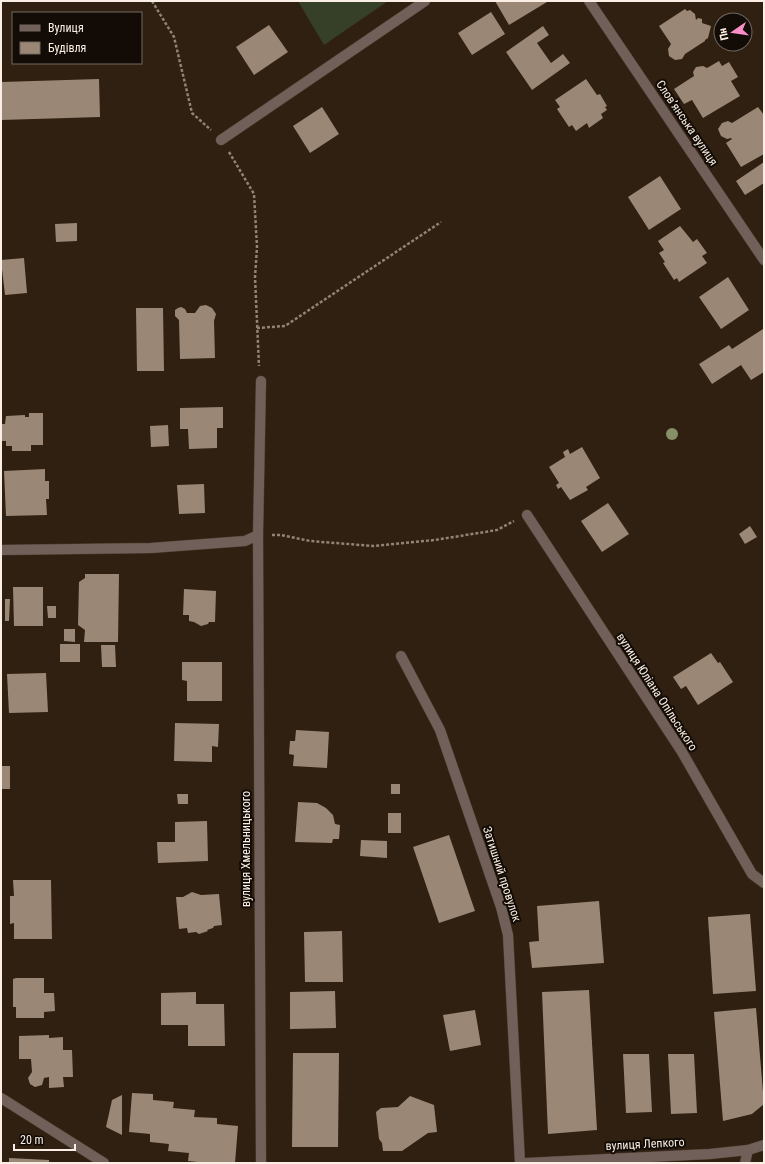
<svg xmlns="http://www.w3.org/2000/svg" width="765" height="1164" font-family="'Roboto Condensed',sans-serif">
<rect width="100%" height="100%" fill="#302011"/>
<!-- green -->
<path fill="#364029" d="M 298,1 L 388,1 L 324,45 Z"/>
<!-- building -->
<g fill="#9b8775">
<path d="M 495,1 L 546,1 L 547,2 L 509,25 Z"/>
<path d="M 685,9 L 687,11 L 690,10 L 695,14 L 696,20 L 698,18 L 702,19 L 702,23 L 711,26 L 708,38 L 705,40 L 705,41 L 685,54 L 682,59 L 675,60 L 669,56 L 668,49 L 671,44 L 659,26 Z"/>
<path d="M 491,12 L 505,34 L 472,55 L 458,33 Z"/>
<path d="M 269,25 L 288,52 L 254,75 L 236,47 Z"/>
<path d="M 543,26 L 549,35 L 537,43 L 551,63 L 563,54 L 570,63 L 532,90 L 506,52 Z"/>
<path d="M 719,61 L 722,66 L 729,62 L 738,77 L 731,81 L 740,96 L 703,118 L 692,100 L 684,104 L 674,89 L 694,76 L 693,72 L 696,67 L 703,66 L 707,68 Z"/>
<path d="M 99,79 L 100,117 L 1,120 L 1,82 Z"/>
<path d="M 586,79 L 597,95 L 600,94 L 607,106 L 605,107 L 607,110 L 601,114 L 603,118 L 589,128 L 587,123 L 576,131 L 572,125 L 569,127 L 557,109 L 560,107 L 555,100 Z"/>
<path d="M 322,107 L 339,134 L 310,153 L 293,126 Z"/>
<path d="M 758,107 L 764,115 L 764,154 L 741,167 L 726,143 L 732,139 L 731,138 L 727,139 L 721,136 L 718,129 L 722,123 L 728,121 L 732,123 Z"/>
<path d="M 764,162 L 764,183 L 745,195 L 736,181 Z"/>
<path d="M 660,176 L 681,209 L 649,230 L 628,197 Z"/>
<path d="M 77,223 L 77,241 L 56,242 L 55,224 Z"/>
<path d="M 680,226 L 693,242 L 697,239 L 707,253 L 702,256 L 707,263 L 679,282 L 677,278 L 674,280 L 663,263 L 665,262 L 659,253 L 664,250 L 658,241 Z"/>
<path d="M 24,258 L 27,293 L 5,295 L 1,260 Z"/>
<path d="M 728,277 L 749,310 L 721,329 L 699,297 Z"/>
<path d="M 206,305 L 212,308 L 216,314 L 214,321 L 215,358 L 180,359 L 179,320 L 175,316 L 175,310 L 178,308 L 181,307 L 185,309 L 187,313 L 195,313 L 200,306 Z"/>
<path d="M 136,308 L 163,308 L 164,371 L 137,371 Z"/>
<path d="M 763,329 L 764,331 L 764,372 L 751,380 L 741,365 L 712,384 L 699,364 L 729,345 L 732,349 Z"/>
<path d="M 223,407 L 223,428 L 217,428 L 217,448 L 189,449 L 188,429 L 180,429 L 180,408 Z"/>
<path d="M 29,413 L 43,413 L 43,445 L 31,445 L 31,451 L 12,451 L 12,446 L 6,446 L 6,441 L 2,441 L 1,424 L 5,424 L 6,416 L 25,415 L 25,417 L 29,417 Z"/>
<path d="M 168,425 L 169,446 L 151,447 L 150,426 Z"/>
<path d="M 582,447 L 600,478 L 586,487 L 588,490 L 570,500 L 561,487 L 558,489 L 556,485 L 559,483 L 549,467 L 565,457 L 563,452 L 568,449 L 570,454 Z"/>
<path d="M 45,469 L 45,481 L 49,481 L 49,499 L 46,499 L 47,515 L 6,516 L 4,471 Z"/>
<path d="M 204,484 L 205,513 L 179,514 L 177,485 Z"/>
<path d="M 608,503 L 629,534 L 602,552 L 581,521 Z"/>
<path d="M 750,526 L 757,537 L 745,544 L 739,534 Z"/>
<path d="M 85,574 L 119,574 L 118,642 L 84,642 L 85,630 L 78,625 L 79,582 L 85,578 Z"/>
<path d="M 13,587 L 43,587 L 43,626 L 14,626 Z"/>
<path d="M 184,589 L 216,591 L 215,622 L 209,622 L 208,624 L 201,626 L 194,622 L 189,621 L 189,615 L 183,615 Z"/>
<path d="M 5,599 L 10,599 L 9,621 L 5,621 Z"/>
<path d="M 47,606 L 56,606 L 56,618 L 48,618 Z"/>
<path d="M 64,629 L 75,629 L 75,642 L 64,641 Z"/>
<rect x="60" y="644" width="20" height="18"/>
<path d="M 101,645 L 115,645 L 116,667 L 102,667 Z"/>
<path d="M 711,653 L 718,663 L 720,662 L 733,682 L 698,705 L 686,686 L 681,689 L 673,677 Z"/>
<path d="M 182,662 L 222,662 L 222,701 L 187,701 L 187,681 L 182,680 Z"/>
<path d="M 46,673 L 48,712 L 9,713 L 7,674 Z"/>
<path d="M 175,723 L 219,724 L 218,747 L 212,746 L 212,762 L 174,761 Z"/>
<path d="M 296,730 L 329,732 L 327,768 L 293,766 L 294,755 L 289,754 L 290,741 L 295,741 Z"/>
<rect x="1" y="766" width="9" height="23"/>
<rect x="391" y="784" width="9" height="10"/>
<path d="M 177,794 L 188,794 L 188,804 L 178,804 Z"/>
<path d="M 298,802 L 317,803 L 326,808 L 333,815 L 335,824 L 340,825 L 339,839 L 333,839 L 332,843 L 295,842 Z"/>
<rect x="388" y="813" width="13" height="20"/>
<path d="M 207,821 L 208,861 L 158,863 L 157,842 L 175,842 L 175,822 Z"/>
<path d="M 449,835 L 475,911 L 439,923 L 413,847 Z"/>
<path d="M 361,840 L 387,841 L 387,858 L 360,856 Z"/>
<path d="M 13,880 L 51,880 L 52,939 L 14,939 L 14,923 L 10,924 L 10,896 L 14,896 Z"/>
<path d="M 192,892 L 201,895 L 219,894 L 222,925 L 214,926 L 213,928 L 207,930 L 208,931 L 199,934 L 196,932 L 188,933 L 187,928 L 179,929 L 176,897 L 183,897 Z"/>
<path d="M 599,901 L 604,963 L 532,968 L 529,942 L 539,941 L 537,906 Z"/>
<path d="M 750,914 L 756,991 L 713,994 L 708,917 Z"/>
<path d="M 342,931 L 343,982 L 305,982 L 304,932 Z"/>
<path d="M 16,978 L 44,978 L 44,993 L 54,993 L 55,1011 L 44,1012 L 44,1018 L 16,1018 L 16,1007 L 13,1007 L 13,979 Z"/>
<path d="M 589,990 L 597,1130 L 548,1134 L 542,992 Z"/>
<path d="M 335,991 L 336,1028 L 290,1029 L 290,992 Z"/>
<path d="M 196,992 L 196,1004 L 224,1004 L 225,1046 L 188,1046 L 188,1025 L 161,1025 L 161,993 Z"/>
<path d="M 756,1008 L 764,1104 L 752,1114 L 723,1121 L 714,1012 Z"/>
<path d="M 475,1010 L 481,1045 L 450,1051 L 443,1015 Z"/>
<path d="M 49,1035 L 49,1038 L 63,1037 L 63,1050 L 72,1050 L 73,1077 L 63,1077 L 64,1087 L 49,1088 L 49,1077 L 44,1078 L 42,1085 L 35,1087 L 30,1084 L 28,1078 L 32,1072 L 31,1059 L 19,1059 L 19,1036 Z"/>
<path d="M 293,1053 L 339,1053 L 338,1147 L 292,1147 Z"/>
<path d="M 623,1054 L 649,1054 L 652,1112 L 626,1113 Z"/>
<path d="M 668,1054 L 694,1054 L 697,1113 L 671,1114 Z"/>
<path d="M 132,1093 L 153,1094 L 153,1100 L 174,1102 L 173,1108 L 195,1110 L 194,1117 L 217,1118 L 217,1124 L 238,1126 L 235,1163 L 207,1163 L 188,1161 L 189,1153 L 168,1151 L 169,1144 L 150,1142 L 150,1134 L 129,1132 Z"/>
<path d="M 122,1095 L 122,1135 L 106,1127 L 112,1100 Z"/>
<path d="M 410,1096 L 434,1105 L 437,1132 L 428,1133 L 402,1151 L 383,1151 L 382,1143 L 379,1139 L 376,1112 L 381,1108 L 398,1107 Z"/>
<path d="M 9,1158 L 49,1160 L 49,1163 L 9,1163 Z"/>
</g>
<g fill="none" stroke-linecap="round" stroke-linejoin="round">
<!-- lane casing -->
<g stroke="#4c3d2f" stroke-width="11">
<path id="lane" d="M 745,1163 L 748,1150"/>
</g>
<!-- street casing -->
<g stroke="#4c3d2f" stroke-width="11">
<g id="street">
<path d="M 589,1 L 764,260"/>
<path d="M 221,140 L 425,1"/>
<path d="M 527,515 L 682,752 L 752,874 L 764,883"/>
<path d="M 258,535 L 261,1163"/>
<path d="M 1,550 L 151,548 L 245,541 L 258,535 L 261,381"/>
<path d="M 401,656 L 440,730 L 501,907 L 508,935 L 520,1163"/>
<path d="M 1,1098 L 104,1163"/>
<path d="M 526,1163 L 710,1154 L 748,1150 L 764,1145"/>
</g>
</g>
<!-- path -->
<g stroke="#918376" stroke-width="2.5" stroke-dasharray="3 2" stroke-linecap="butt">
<path d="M 152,1 L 174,37 L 192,113 L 211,130"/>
<path d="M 229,152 L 254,194 L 257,247 L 255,277 L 259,366"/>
<path d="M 257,328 L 285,326 L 441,222"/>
<path d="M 272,535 L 281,535 L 310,541 L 373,546 L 435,540 L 497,530 L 514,521"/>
</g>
<!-- lane -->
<use href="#lane" stroke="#715f59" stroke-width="10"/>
<!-- street -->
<use href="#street" stroke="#715f59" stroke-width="10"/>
</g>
<!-- trees -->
<circle fill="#878f66" cx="672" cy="434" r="6"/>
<g text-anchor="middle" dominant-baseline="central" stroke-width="4" stroke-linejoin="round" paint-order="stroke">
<!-- street labels -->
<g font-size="12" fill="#fbefe5" stroke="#130c06">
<text transform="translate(687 123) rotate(56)">Словʼянська вулиця</text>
<text transform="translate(657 692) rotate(57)">вулиця Юліана Опільського</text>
<text transform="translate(246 849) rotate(-90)">вулиця Хмельницького</text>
<text transform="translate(502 874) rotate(72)">Затишний провулок</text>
<text transform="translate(645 1144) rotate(-3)">вулиця Лепкого</text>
</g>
</g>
<!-- border -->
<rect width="765" height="1164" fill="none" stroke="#fbefe5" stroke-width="4"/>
<!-- legend -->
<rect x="12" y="12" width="130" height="52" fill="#130c06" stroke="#70675f"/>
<rect x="20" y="25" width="20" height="6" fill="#715f59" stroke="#70675f"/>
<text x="48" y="32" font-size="12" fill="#fbefe5">Вулиця</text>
<rect x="20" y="42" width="20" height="12" fill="#9b8775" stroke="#70675f"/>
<text x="48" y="52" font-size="12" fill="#fbefe5">Будівля</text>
<!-- north arrow -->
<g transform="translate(733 32) rotate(257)"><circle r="19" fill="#130c06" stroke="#70675f"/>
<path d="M0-3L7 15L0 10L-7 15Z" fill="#fa8fc7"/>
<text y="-6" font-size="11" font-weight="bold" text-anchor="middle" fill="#fbefe5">Пн</text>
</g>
<!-- scale -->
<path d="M14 1144v6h61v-6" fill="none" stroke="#fbefe5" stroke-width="2"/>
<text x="20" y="1144" font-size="12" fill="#fbefe5" stroke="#130c06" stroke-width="3" paint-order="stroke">20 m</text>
</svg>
